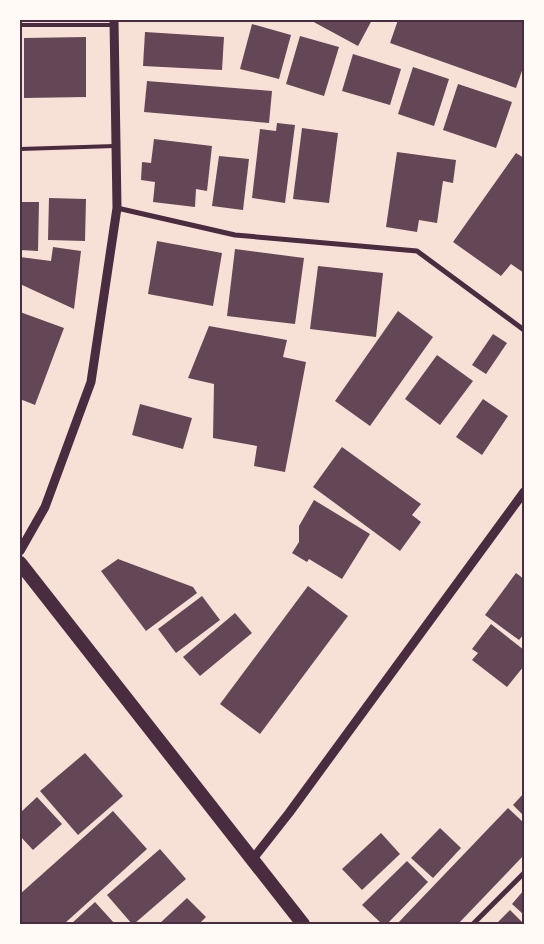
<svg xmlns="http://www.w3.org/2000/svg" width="544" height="944" font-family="'Titillium Web',sans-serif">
<rect width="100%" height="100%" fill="#f7e1d7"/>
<!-- building -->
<g fill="#644757">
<path d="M 310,20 L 372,20 L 358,46 Z"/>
<path d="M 398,20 L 524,20 L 524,65 L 516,88 L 390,43 Z"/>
<path d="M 252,24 L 291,35 L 279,79 L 240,69 Z"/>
<path d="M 145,32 L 224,37 L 222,70 L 143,66 Z"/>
<path d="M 300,36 L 339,47 L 324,96 L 286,84 Z"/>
<path d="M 86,37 L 86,97 L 24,98 L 24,38 Z"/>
<path d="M 353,54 L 401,69 L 390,105 L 342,91 Z"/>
<path d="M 413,67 L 449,79 L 434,126 L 398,114 Z"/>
<path d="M 147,81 L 272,91 L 269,123 L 144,112 Z"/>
<path d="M 458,84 L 512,102 L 496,148 L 443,130 Z"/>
<path d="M 277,123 L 295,125 L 285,203 L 252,198 L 260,129 L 276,131 Z"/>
<path d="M 302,128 L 338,133 L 329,203 L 293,199 Z"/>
<path d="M 154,139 L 212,146 L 207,191 L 196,189 L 195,207 L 153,202 L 155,182 L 141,180 L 142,162 L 151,163 Z"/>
<path d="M 397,152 L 456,160 L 453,183 L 443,181 L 437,223 L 419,220 L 417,232 L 386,227 Z"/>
<path d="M 516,153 L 524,158 L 524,273 L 511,264 L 501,276 L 453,242 Z"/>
<path d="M 219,156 L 249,159 L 243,210 L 212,206 Z"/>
<path d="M 49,198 L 86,199 L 85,241 L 48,240 Z"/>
<path d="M 20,202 L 39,202 L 38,251 L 20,250 Z"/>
<path d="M 157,241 L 222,253 L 213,306 L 148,294 Z"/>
<path d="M 53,247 L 81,251 L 74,309 L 20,284 L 20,257 L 51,261 Z"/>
<path d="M 235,249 L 304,258 L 295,324 L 227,316 Z"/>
<path d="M 318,266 L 383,273 L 376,337 L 310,329 Z"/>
<path d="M 398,311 L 433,337 L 370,426 L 335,401 Z"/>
<path d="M 20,312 L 64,328 L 35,405 L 20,399 Z"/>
<path d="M 209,326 L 287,340 L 283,357 L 306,362 L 285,472 L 254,466 L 257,446 L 213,438 L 214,384 L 188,378 Z"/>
<path d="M 493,334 L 507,343 L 486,374 L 472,365 Z"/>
<path d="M 437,355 L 473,381 L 440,425 L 405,399 Z"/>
<path d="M 483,399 L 508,416 L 482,455 L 456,437 Z"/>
<path d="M 140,404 L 192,418 L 183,449 L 132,435 Z"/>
<path d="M 342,447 L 421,504 L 412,515 L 421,522 L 400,551 L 313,487 Z"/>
<path d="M 314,500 L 370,534 L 342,579 L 309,559 L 307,562 L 292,553 L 299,542 L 299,526 Z"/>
<path d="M 118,559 L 193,587 L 197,593 L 146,631 L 101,571 Z"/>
<path d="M 516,573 L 524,579 L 524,634 L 519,640 L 485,615 Z"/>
<path d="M 308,586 L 348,616 L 260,734 L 220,704 Z"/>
<path d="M 202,596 L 220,620 L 176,653 L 158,629 Z"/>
<path d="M 235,613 L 252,633 L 200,676 L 183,657 Z"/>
<path d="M 491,624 L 524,650 L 524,666 L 507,687 L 472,660 L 478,653 L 472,649 Z"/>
<path d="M 85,753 L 123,796 L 78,835 L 40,791 Z"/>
<path d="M 524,793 L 524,816 L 513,805 Z"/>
<path d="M 37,797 L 62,824 L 33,850 L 20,836 L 20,813 Z"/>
<path d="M 508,808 L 524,823 L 524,855 L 458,924 L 397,924 Z"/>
<path d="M 113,811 L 147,849 L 64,924 L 20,924 L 20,894 Z"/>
<path d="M 440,828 L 461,848 L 433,878 L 411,858 Z"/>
<path d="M 381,833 L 400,854 L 362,890 L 342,869 Z"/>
<path d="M 160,849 L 186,879 L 134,924 L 132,924 L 107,895 Z"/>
<path d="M 407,861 L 428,882 L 387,924 L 382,924 L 362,905 Z"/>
<path d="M 524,890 L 524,915 L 512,904 Z"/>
<path d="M 187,898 L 206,917 L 199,924 L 159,924 Z"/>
<path d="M 95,902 L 115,924 L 71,924 Z"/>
<path d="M 510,910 L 524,924 L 496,924 Z"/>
</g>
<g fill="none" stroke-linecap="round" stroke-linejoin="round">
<!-- service -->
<g stroke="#4a2c40" stroke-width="4">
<path d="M 20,25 L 113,25"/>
<path d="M 20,149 L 115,146"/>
</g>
<!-- minor -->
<g stroke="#4a2c40" stroke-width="5">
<path d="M 117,208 L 235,235 L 417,251 L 524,330"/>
<path d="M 473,924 L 524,873"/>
</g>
<!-- tertiary -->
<g stroke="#4a2c40" stroke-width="9">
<path d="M 20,551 L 45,507 L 91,382 L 117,208 L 114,20"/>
<path d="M 252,860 L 289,813 L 524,492"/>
</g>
<!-- trunk -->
<path stroke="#4a2c40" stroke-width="14" d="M 20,563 L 303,924"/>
</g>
<!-- border -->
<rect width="544" height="944" fill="none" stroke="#fffaf5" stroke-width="42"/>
<rect x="21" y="21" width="502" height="902" fill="none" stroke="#4a2c40" stroke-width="2"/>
</svg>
